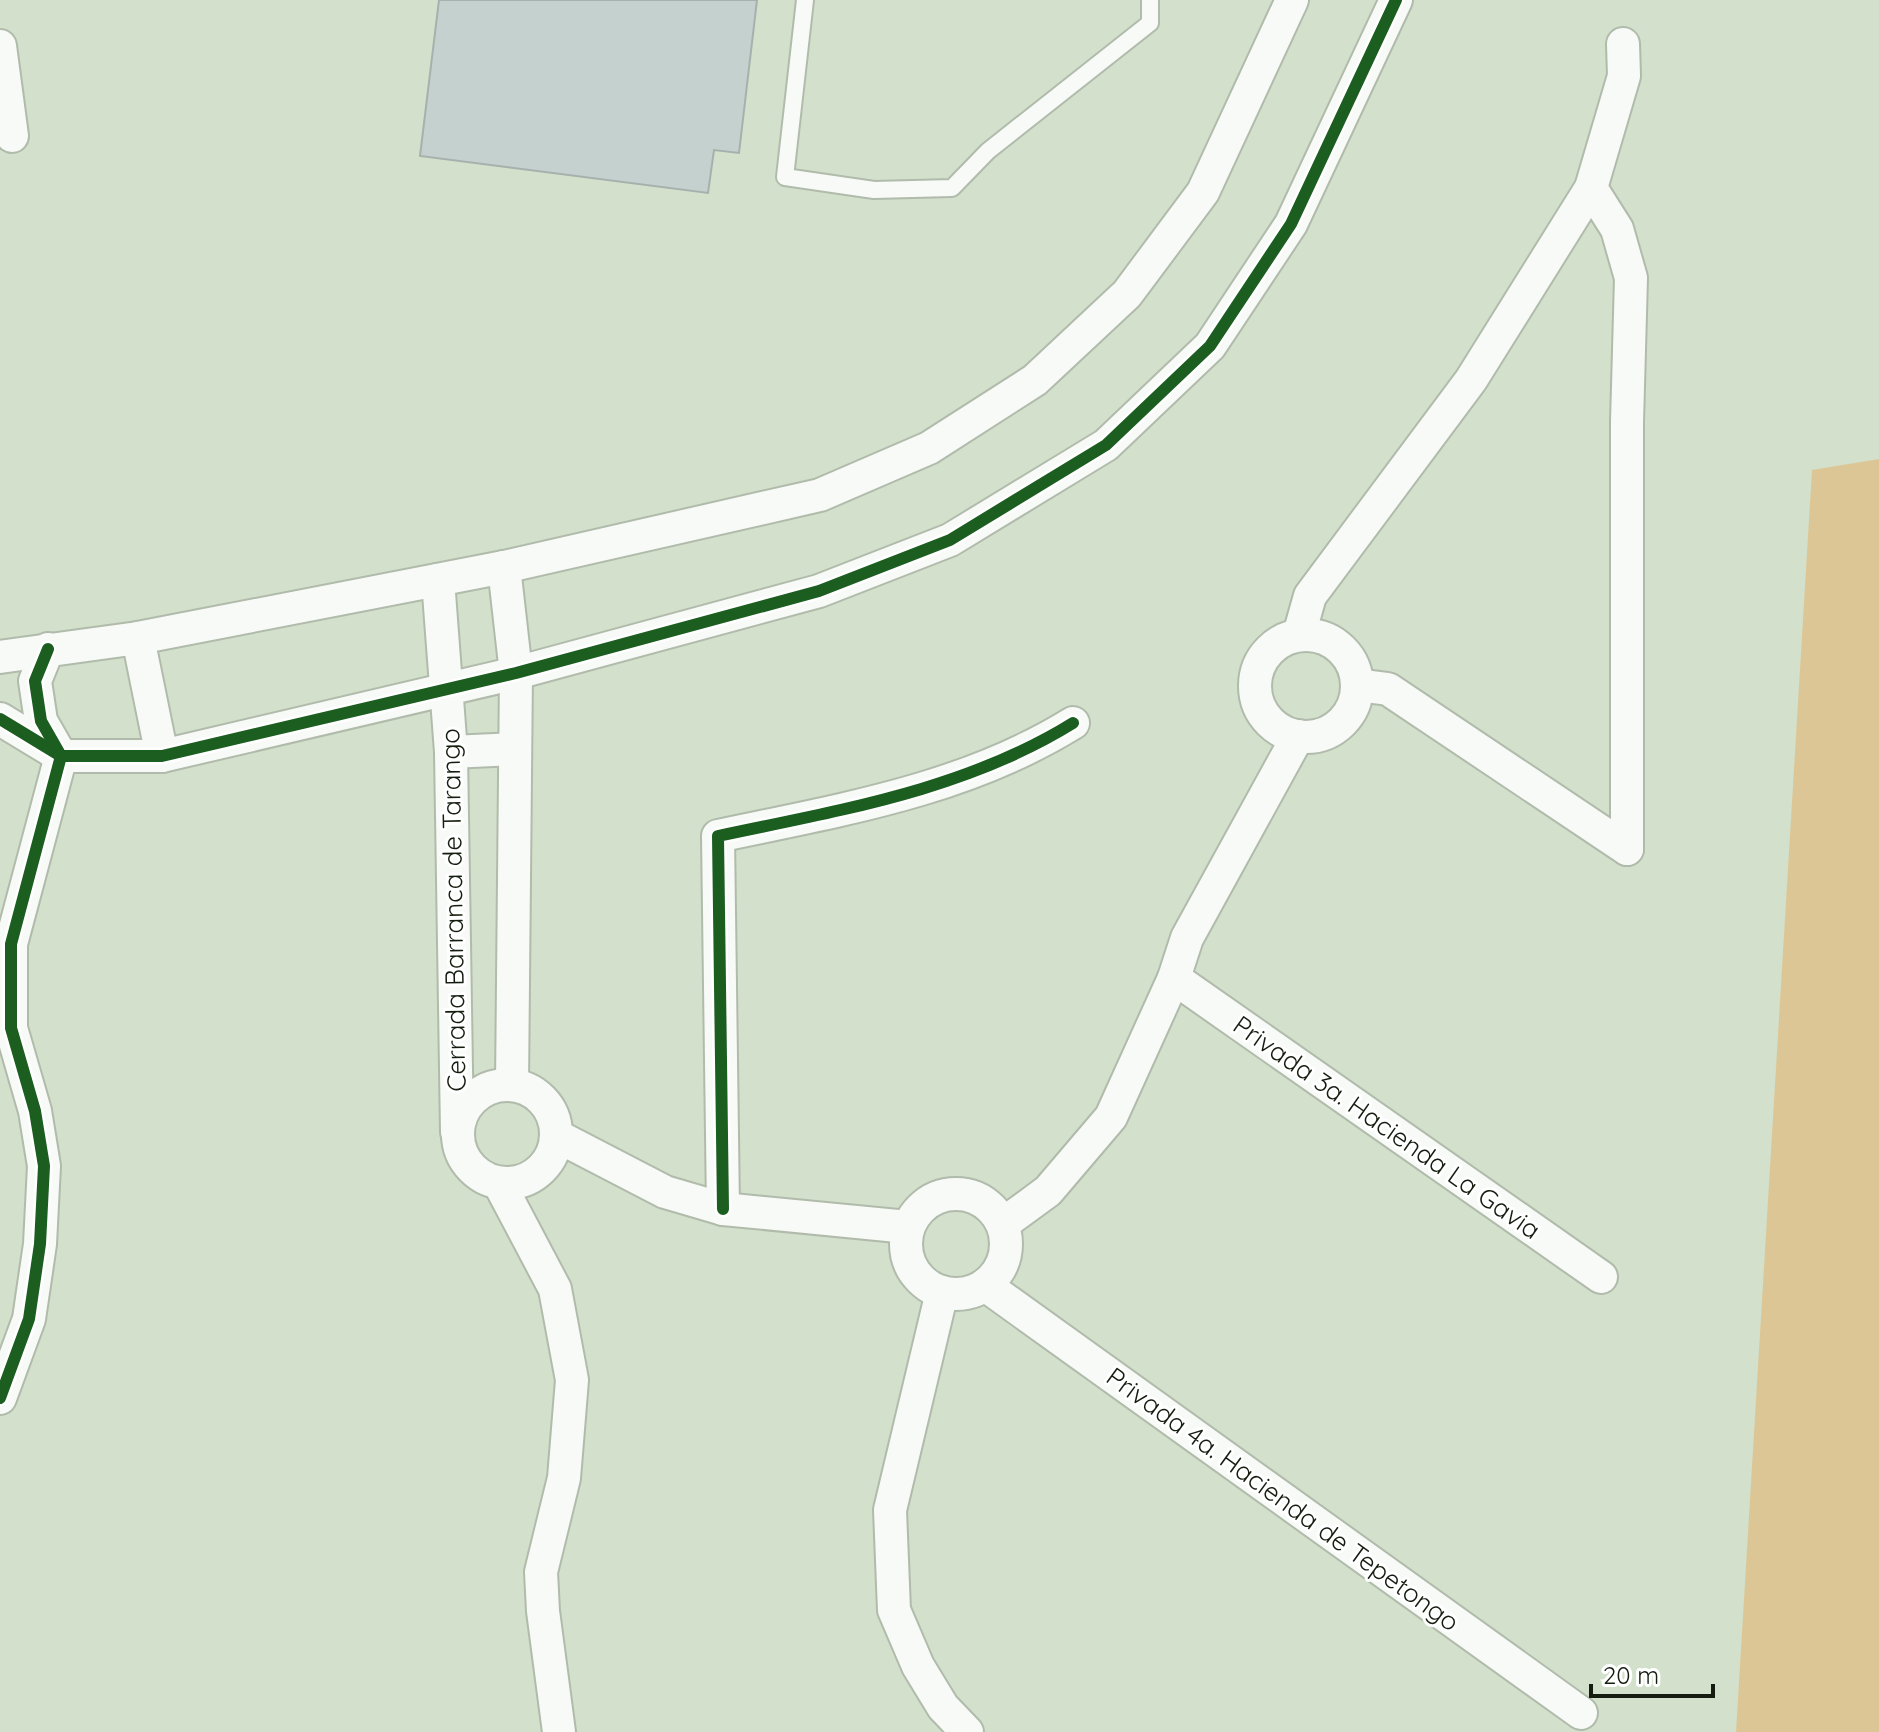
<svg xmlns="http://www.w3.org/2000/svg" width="1879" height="1732" font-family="Quicksand,sans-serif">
<rect width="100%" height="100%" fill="#d3e0cb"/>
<!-- green -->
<path fill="#ddc696" d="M 1879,459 L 1879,1732 L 1736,1732 L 1812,470 Z"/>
<!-- building -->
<path fill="#c5d1ce" stroke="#a6b1ae" stroke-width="2" d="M 439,0 L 757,0 L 739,153 L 714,150 L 708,193 L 420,156 Z"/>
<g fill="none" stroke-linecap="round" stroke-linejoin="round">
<!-- service casing -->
<g stroke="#b1bbab" stroke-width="20">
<path id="service" d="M 805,0 L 785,177 L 874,190 L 952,188 L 988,151 L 1150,23 L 1150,0"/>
</g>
<!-- minor casing -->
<g stroke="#b1bbab" stroke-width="36">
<g id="minor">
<path d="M 0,46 L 12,136"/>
<path d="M 1591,188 L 1617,229 L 1631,278 L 1627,422 L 1627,849"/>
<path d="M 504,567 L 516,673 L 512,1085"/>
<path d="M 438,580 L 451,752 L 457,1132"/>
<path d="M 1299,635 L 1310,596 L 1471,380 L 1591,188 L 1624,76 L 1623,44"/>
<circle cx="1306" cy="686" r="51"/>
<path d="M 138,638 L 162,756"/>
<path d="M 0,657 L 138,638 L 504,567 L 820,495 L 929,448 L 1035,380 L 1127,294 L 1203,192 L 1292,0"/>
<path d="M 1357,685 L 1388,689 L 1627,849"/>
<path d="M 0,719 L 61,756 L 162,756 L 516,673 L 819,591 L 950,540 L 1106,445 L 1210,346 L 1291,224 L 1396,0"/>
<path d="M 451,752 L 515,749"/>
<path d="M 1174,978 L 1601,1277"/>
<circle cx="507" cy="1134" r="49"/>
<path d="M 557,1136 L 665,1192 L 723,1209 L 908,1227"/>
<path d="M 499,1183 L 555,1289 L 572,1380 L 564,1478 L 541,1572 L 543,1611 L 559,1732"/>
<circle cx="956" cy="1244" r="50"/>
<path d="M 723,1209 L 718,836 C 840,810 965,790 1073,723"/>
<path d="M 1003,1224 L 1048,1191 L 1111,1117 L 1174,978 L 1187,938 L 1298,736"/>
<path d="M 985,1285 L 1581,1713"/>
<path d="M 942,1292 L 890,1510 L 894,1610 L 918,1666 L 943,1707 L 967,1732"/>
<path d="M 0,1398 L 29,1319 L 40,1244 L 44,1166 L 35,1111 L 11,1028 L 11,944 L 61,756 L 41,721 L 35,681 L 48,649"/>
</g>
</g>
<!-- service -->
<use href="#service" stroke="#f8faf7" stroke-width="16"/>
<!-- minor -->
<use href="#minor" stroke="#f8faf7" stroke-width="32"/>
<!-- cycleway casing -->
<g stroke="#fff" stroke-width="17">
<g id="cycleway">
<path d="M 0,719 L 61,756 L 162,756 L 516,673 L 819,591 L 950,540 L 1106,445 L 1210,346 L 1291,224 L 1396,0"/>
<path d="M 723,1209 L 718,836 C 840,810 965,790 1073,723"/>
<path d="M 0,1398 L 29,1319 L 40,1244 L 44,1166 L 35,1111 L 11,1028 L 11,944 L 61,756 L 41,721 L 35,681 L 48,649"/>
</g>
</g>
<!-- cycleway -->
<use href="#cycleway" stroke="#1b5e20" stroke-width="12"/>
</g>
<g text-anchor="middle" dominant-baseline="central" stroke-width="6" stroke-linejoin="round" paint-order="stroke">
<!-- street labels -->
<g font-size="26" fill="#141d0f" stroke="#fff">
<text transform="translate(453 910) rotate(-91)">Cerrada Barranca de Tarango</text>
<text transform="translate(1387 1127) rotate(35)">Privada 3a. Hacienda La Gavia</text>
<text transform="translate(1283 1499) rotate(36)">Privada 4a. Hacienda de Tepetongo</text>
</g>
</g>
<!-- scale -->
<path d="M1591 1684v12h122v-12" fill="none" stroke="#141d0f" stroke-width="4"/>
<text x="1603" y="1684" font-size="24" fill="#141d0f" stroke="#ffffff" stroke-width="6" paint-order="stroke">20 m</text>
</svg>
